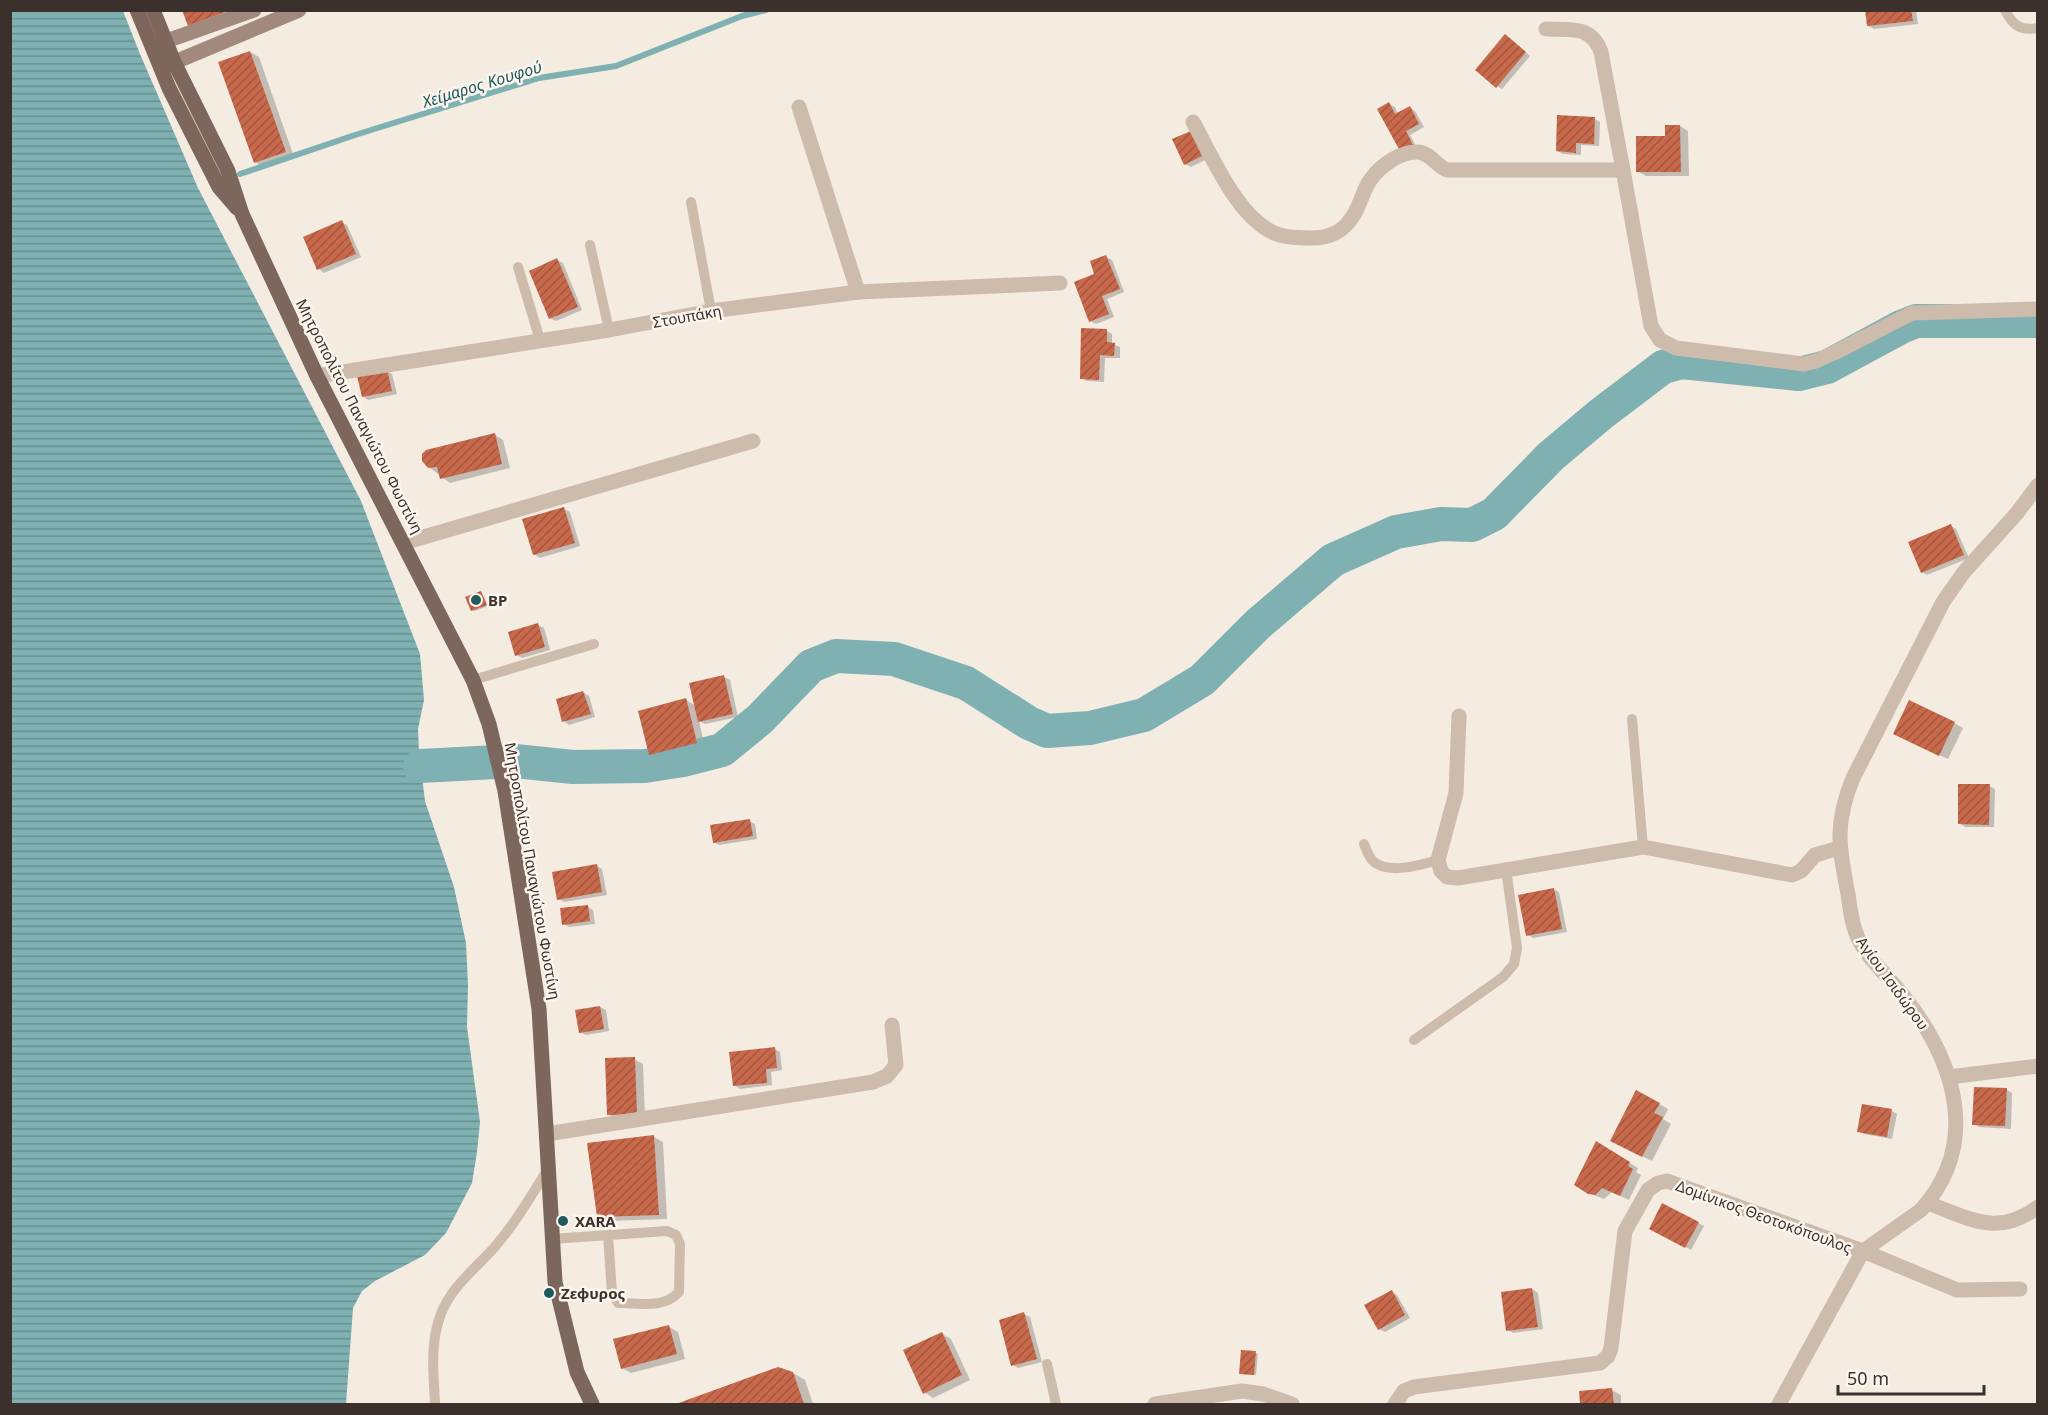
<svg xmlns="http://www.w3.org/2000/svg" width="2048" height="1415" font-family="'Noto Sans',sans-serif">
<defs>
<pattern id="water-rules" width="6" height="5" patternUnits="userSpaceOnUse" patternTransform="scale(1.5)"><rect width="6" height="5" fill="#7fb0b2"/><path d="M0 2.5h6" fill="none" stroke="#699091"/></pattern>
<pattern id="building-hatch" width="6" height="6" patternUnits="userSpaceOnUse" patternTransform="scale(1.5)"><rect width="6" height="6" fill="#c8694b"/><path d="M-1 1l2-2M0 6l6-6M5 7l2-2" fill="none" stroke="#a4573f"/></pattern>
</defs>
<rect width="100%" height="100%" fill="#f4ebe1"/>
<!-- water -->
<path fill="url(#water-rules)" d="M 10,11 L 123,11 L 140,54 L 198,188 L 361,501 L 420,654 L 424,700 L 418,729 L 419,753 L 425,801 L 454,887 L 466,943 L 468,985 L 467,1027 L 480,1122 L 477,1152 L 472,1183 L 446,1233 L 425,1255 L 375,1281 L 362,1291 L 353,1308 L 346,1404 L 11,1404 Z"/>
<!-- shadow -->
<g fill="#0003">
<path d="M 1867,10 L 1916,10 L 1918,24 L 1874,29 L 1868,26 Z"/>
<path d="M 1511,39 L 1530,56 L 1502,89 L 1497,86 Z"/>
<path d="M 250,52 L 259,57 L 294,157 L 264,167 L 255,162 Z"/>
<path d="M 1389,104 L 1395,107 L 1398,114 L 1410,108 L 1415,111 L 1424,127 L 1410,135 L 1417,148 L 1407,153 Z"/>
<path d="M 1595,119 L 1600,122 L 1599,146 L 1581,145 L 1581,155 L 1563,154 L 1557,151 Z"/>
<path d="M 1680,126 L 1688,131 L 1689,176 L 1646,176 L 1637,171 L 1666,138 Z"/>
<path d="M 1191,133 L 1207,159 L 1191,167 L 1185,164 Z"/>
<path d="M 341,222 L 347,225 L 361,257 L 324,273 L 319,269 Z"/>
<path d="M 1106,257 L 1112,260 L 1124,292 L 1107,299 L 1114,317 L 1096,324 L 1090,321 L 1096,274 Z"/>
<path d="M 557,260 L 563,263 L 582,310 L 556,321 L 550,318 Z"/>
<path d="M 1107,331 L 1112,334 L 1112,344 L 1120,347 L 1120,358 L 1105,358 L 1104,382 L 1087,381 L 1081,378 Z"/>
<path d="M 387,371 L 392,374 L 397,394 L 368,400 L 363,396 Z"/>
<path d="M 494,434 L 503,440 L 510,468 L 450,483 L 426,465 Z"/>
<path d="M 564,509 L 570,512 L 580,546 L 540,558 L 534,554 Z"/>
<path d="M 1951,526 L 1956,529 L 1969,558 L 1927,575 L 1922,572 Z"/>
<path d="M 481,592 L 488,606 L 475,611 L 472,610 Z"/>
<path d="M 538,625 L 544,628 L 550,650 L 522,658 L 517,655 Z"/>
<path d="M 724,677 L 730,680 L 738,717 L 705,724 L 699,721 L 705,748 L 659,760 L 650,755 L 686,700 L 696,706 Z"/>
<path d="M 583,692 L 589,696 L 595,717 L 569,725 L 564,721 Z"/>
<path d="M 1954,723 L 1963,728 L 1948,759 L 1903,738 Z"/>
<path d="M 1989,786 L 1995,789 L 1994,827 L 1965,827 L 1959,823 Z"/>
<path d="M 749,821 L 755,824 L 757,839 L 719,845 L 714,842 Z"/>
<path d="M 597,866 L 602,869 L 607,895 L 564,902 L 559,899 Z"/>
<path d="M 1553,889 L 1559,892 L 1567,932 L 1533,938 L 1528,935 Z"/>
<path d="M 588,907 L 593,910 L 595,924 L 569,927 L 564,924 Z"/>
<path d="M 600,1007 L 606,1010 L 609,1031 L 586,1035 L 580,1032 Z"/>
<path d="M 775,1049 L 780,1052 L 782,1070 L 771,1072 L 772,1085 L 740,1089 L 734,1085 Z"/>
<path d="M 634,1059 L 643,1064 L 645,1119 L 617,1120 L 609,1115 Z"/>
<path d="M 2007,1090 L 2012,1093 L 2011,1129 L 1979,1127 L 1974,1124 Z"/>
<path d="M 1659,1104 L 1668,1109 L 1663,1119 L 1671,1124 L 1652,1161 L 1620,1145 Z"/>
<path d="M 1863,1106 L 1892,1111 L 1897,1114 L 1892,1139 L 1864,1134 L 1858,1131 Z"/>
<path d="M 654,1137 L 663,1142 L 667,1219 L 607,1221 L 598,1216 L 589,1144 Z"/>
<path d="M 1596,1143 L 1638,1168 L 1636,1172 L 1641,1175 L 1629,1200 L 1612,1192 L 1604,1199 L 1589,1193 Z"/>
<path d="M 1663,1205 L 1704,1226 L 1691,1250 L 1651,1228 Z"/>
<path d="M 1532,1289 L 1538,1293 L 1543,1329 L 1513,1333 L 1508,1330 Z"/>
<path d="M 1392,1292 L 1397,1295 L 1410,1318 L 1385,1332 L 1379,1329 Z"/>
<path d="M 1024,1314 L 1030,1317 L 1042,1362 L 1018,1368 L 1013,1365 Z"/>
<path d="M 669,1327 L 678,1332 L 685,1359 L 631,1373 L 622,1368 Z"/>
<path d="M 942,1334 L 951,1339 L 970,1380 L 933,1398 L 924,1392 Z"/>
<path d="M 1256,1353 L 1258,1354 L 1256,1375 L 1243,1374 Z"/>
<path d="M 778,1369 L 793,1373 L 805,1380 L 813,1404 L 680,1404 Z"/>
<path d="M 1612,1390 L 1621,1395 L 1621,1404 L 1582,1404 L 1581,1392 Z"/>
</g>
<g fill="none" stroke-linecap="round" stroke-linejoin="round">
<!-- stream -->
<path stroke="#7fb0b2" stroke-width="6" d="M 240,174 L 355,135 L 539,78 L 616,66 L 742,16 L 766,10"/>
<!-- river -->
<path stroke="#7fb0b2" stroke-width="34" d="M 420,766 L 515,761 L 573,767 L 645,766 L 683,760 L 722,750 L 760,719 L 811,666 L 836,656 L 894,659 L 966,683 L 1029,723 L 1047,731 L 1090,728 L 1144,715 L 1202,680 L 1257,625 L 1333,560 L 1396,532 L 1441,524 L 1472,525 L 1494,514 L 1551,456 L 1601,414 L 1663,367 L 1681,362 L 1799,374 L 1827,367 L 1901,327 L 1916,321 L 2038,321"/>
</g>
<!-- building -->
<g fill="url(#building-hatch)">
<path d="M 182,10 L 231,10 L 188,26 Z"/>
<path d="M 1865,10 L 1911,10 L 1913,21 L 1867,26 Z"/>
<path d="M 1505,34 L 1526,52 L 1496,88 L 1475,70 Z"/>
<path d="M 250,51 L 286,152 L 254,163 L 218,62 Z"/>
<path d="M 1389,102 L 1395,114 L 1410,106 L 1419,124 L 1406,131 L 1413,145 L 1400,151 L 1377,109 Z"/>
<path d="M 1557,115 L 1595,117 L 1594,144 L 1576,143 L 1576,153 L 1556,151 Z"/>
<path d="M 1665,125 L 1680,125 L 1681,172 L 1636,172 L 1636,136 L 1665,136 Z"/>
<path d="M 1191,131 L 1202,156 L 1184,165 L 1172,139 Z"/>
<path d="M 342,220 L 356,254 L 317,270 L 303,237 Z"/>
<path d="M 1106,255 L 1120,289 L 1102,296 L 1109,314 L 1089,322 L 1074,282 L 1094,274 L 1090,261 Z"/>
<path d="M 557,258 L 578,307 L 549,319 L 529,271 Z"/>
<path d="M 1081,328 L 1107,329 L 1107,342 L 1115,343 L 1114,356 L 1100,355 L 1099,380 L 1080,379 Z"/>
<path d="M 387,369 L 392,391 L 362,397 L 357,376 Z"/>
<path d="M 495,433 L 502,464 L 440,479 L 437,467 L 428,468 L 422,461 L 422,454 L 426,450 Z"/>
<path d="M 564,507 L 575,543 L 533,555 L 522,519 Z"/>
<path d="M 1951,524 L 1964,555 L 1921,573 L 1908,542 Z"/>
<path d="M 481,591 L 487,605 L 471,611 L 465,597 Z"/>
<path d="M 538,623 L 545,647 L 515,656 L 508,632 Z"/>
<path d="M 724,675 L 733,714 L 698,722 L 689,683 Z"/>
<path d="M 583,691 L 591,714 L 562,722 L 556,699 Z"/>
<path d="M 686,698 L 697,743 L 649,755 L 638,711 Z"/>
<path d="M 1909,700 L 1955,722 L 1939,756 L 1893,734 Z"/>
<path d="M 1958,784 L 1990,784 L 1989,825 L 1958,824 Z"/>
<path d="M 750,819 L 753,836 L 713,843 L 710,825 Z"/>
<path d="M 597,864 L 602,892 L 557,900 L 552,872 Z"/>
<path d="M 1554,888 L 1562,929 L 1526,936 L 1518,895 Z"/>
<path d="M 588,905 L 590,921 L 562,925 L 560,908 Z"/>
<path d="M 600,1006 L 604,1029 L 579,1033 L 575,1010 Z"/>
<path d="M 775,1047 L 777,1068 L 766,1069 L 767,1083 L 733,1086 L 729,1052 Z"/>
<path d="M 635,1057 L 637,1114 L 607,1115 L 605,1058 Z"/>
<path d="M 1974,1087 L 2007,1088 L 2005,1126 L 1972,1125 Z"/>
<path d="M 1636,1090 L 1660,1103 L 1654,1113 L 1663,1117 L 1642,1157 L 1610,1141 Z"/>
<path d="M 1862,1104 L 1892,1109 L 1887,1137 L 1857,1132 Z"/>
<path d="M 654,1135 L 659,1215 L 597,1217 L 587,1143 Z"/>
<path d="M 1596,1141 L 1630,1162 L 1628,1166 L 1633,1169 L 1620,1196 L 1602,1188 L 1595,1195 L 1588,1194 L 1574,1185 Z"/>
<path d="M 1662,1203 L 1699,1222 L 1685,1248 L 1649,1229 Z"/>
<path d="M 1532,1288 L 1538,1327 L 1506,1331 L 1501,1292 Z"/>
<path d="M 1392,1290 L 1405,1315 L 1378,1330 L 1364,1305 Z"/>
<path d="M 1024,1312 L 1037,1359 L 1011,1366 L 999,1320 Z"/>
<path d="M 669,1325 L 677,1354 L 621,1369 L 613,1339 Z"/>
<path d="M 942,1332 L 962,1375 L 923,1394 L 903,1350 Z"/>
<path d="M 1241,1350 L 1256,1351 L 1254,1375 L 1239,1374 Z"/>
<path d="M 778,1367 L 793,1372 L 804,1404 L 676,1404 Z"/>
<path d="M 1612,1388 L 1614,1404 L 1580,1404 L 1579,1391 Z"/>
</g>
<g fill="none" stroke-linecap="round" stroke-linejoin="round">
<!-- service -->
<g stroke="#cdbbac" stroke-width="10">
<path d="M 2005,10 C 2013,26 2021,31 2038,28"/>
<path d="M 691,202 L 711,311"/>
<path d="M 590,245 L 609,330"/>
<path d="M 518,267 L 540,340"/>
<path d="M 473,680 L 594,644"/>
<path d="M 1632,719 L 1643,847"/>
<path d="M 1364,844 C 1366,849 1369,857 1373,861 C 1387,875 1421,865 1438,860"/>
<path d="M 1414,1040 L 1503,977 L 1514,964 L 1517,948 L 1506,869"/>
<path d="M 552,1239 L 667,1231 L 676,1235 L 680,1244 L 679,1292 C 664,1309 639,1303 618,1303 L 612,1293 L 608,1235"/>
<path d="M 1047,1364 L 1056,1404"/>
<path d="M 435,1404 C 434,1380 431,1354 436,1331 C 443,1293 469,1275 493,1249 C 515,1224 531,1196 548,1169"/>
</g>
<!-- minor -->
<g stroke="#cdbbac" stroke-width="15">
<path d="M 1546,29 C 1571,30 1591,25 1601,52 L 1623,170"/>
<path d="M 799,107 L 858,292"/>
<path d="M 1193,122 C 1212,156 1240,224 1280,235 C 1290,238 1302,238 1312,238 C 1330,238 1343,232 1353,216 C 1361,204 1363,189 1371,179 C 1381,165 1400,152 1417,152 C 1430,152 1436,166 1447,170 L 1623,170 L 1651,326 L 1660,340 L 1676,348 L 1804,364 L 1816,361 L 1836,352 L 1912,313 L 2038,309"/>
<path d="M 317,376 L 609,330 L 711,311 L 858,292 L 1060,283"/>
<path d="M 403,543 L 753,441"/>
<path d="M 1459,716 L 1456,793 L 1438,860 L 1441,871 L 1447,877 L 1458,878 L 1643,847 L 1792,875 L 1801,871 L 1815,855 L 1839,848"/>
<path d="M 1949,1077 L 2038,1066"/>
<path d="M 547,1134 L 873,1082 L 887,1076 L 896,1065 L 892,1025"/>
<path d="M 1927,1203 C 1971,1218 1996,1238 2038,1207"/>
<path d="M 1155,1404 L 1242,1391 L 1263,1394 L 1292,1404"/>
<path d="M 1395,1404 L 1404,1391 L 1414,1387 L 1600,1363 L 1608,1356 L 1611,1348 L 1625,1231 L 1648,1190 L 1658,1183 L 1667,1181 L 1863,1251 L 1957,1290 L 2020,1289"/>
</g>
<!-- tertiary -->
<path stroke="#cdbbac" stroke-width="15" d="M 1779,1404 L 1863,1251 L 1921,1210 C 1981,1143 1955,1063 1906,999 C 1891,979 1869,961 1858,938 C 1852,925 1850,909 1848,894 C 1839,847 1834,824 1853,778 L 1943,602 L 1964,572 L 2017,513 L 2038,485"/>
<!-- secondary -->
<g stroke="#a18a7d" stroke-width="15">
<path d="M 155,45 L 254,10"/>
<path d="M 163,67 L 299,10"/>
</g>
<!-- primary -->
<g stroke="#7d675c" stroke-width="15">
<path d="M 137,10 L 169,88 L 219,187 L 237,208"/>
<path d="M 153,10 L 174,62 L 228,171 L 242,214 L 317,376 L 473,680 L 489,724 L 505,791 L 539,1009 L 555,1282 L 577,1372 L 592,1404"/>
</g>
</g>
<!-- markers -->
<g fill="#1f5a5e" stroke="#fbf5ee" stroke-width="2">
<circle cx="476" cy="600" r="6"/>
<circle cx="563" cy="1221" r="6"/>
<circle cx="549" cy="1293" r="6"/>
</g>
<g text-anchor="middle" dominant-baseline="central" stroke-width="5" stroke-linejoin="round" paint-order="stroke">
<!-- street labels -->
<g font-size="15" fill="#3b302b" stroke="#fbf5ee">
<text transform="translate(687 316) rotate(-10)">Στουπάκη</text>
<text transform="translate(360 416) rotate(63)">Μητροπολίτου Παναγιώτου Φωστίνη</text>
<text transform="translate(533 871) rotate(80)">Μητροπολίτου Παναγιώτου Φωστίνη</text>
<text transform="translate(1893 983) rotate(54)">Αγίου Ισιδώρου</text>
<text transform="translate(1764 1216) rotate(20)">Δομίνικος Θεοτοκόπουλος</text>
</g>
<!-- poi labels -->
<g font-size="15" font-weight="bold" fill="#3b302b" stroke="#fbf5ee" text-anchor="start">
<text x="488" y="600">BP</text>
<text x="575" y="1221">XARA</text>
<text x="561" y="1293">Ζεφυρος</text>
</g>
<!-- water labels -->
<g font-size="16" font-style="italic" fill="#1f5a5e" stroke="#fbf5ee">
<text transform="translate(482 84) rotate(-17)">Χείμαρος Κουφού</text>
</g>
</g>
<!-- border -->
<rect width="2048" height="1415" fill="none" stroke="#3b302b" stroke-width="24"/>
<!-- scale -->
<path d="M1838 1385v9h146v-9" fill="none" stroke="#3b302b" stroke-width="3"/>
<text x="1847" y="1385" font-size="18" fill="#3b302b" stroke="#fbf5ee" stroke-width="4.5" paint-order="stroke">50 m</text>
</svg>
